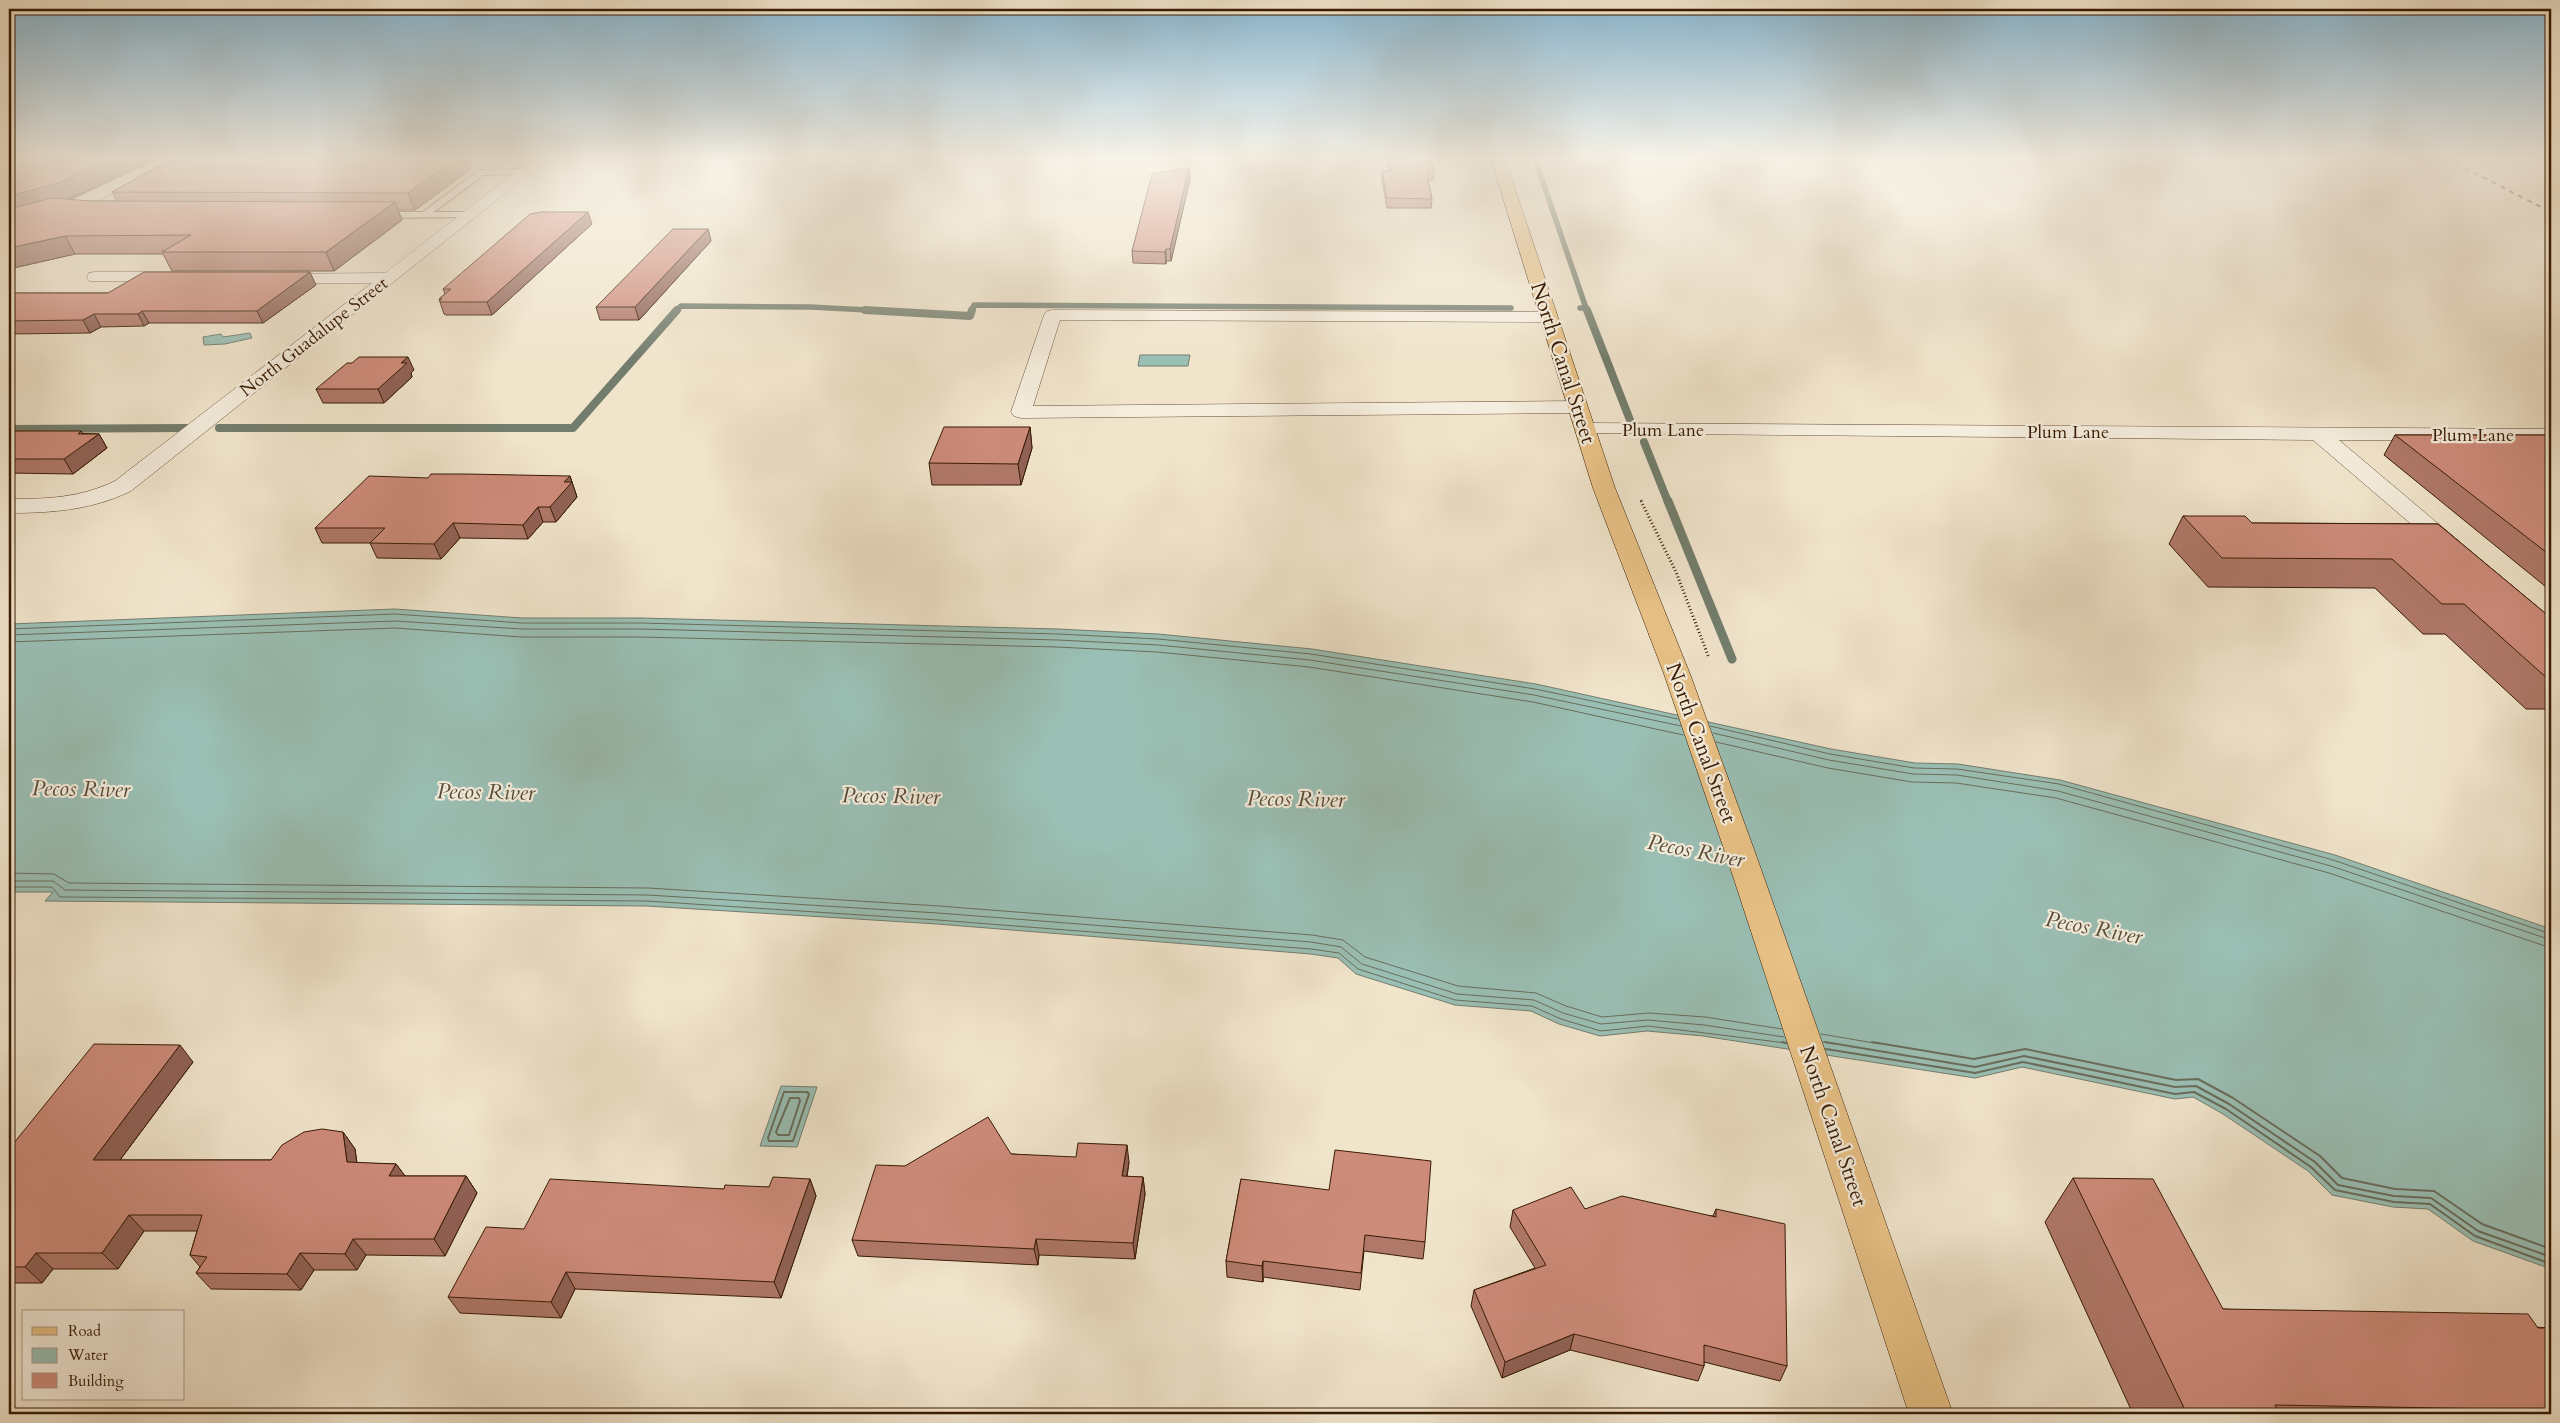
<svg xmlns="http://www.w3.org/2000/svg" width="2560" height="1423" font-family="Cardo,serif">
<rect width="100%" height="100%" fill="#f0e4cb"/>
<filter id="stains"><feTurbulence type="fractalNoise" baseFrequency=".004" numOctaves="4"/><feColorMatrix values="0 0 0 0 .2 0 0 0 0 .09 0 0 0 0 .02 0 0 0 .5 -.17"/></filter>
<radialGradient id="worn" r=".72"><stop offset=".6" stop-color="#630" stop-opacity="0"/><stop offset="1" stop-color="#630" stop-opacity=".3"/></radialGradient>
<!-- water -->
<g fill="#9abfb4" stroke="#737d6d">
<path d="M 250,333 L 252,338 L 225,344 L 204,345 L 203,337 L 221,334 L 223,337 Z"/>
<path d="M 1140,355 L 1190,355 L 1188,366 L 1138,366 Z"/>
<path d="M 395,609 L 522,618 L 641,618 L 1058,629 L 1158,634 L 1312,649 L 1536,684 L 1831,749 L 1915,763 L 1958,764 L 2060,780 L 2335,855 L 2551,929 L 2551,1269 L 2473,1241 L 2428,1209 L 2393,1207 L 2332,1195 L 2308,1171 L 2223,1114 L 2193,1097 L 2175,1099 L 2022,1067 L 1975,1078 L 1703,1036 L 1647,1031 L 1600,1036 L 1559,1024 L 1531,1011 L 1455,1005 L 1356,974 L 1338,958 L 1311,954 L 937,924 L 647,906 L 45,901 L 53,892 L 9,892 L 9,624 Z"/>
<path d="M 781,1086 L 817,1087 L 797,1147 L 760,1146 Z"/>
</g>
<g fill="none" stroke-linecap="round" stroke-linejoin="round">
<!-- shore-far1 -->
<g stroke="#696d5c" stroke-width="1">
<path d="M 9,629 L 395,614 L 522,623 L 641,623 L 1058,634 L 1158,639 L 1311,654 L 1535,689 L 1678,719"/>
<path d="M 9,635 L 395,621 L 522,629 L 641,629 L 1058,640 L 1158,645 L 1310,660 L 1534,695 L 1681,726"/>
<path d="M 9,642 L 395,628 L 521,637 L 640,637 L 1057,647 L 1157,652 L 1309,667 L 1533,702 L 1683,735"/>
<path d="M 1710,726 L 1830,754 L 1914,768 L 1957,769 L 2059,784 L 2333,860 L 2551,934"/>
<path d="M 1713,733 L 1829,760 L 1913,774 L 1957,775 L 2058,791 L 2331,866 L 2551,940"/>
<path d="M 1716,742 L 1828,768 L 1912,782 L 1956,783 L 2056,798 L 2329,873 L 2551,948"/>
<path d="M 9,873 L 54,874 L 69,883 L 648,888 L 939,906 L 1312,935 L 1343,940 L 1365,957 L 1458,986 L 1536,993 L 1566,1006 L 1602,1017 L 1649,1013 L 1705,1017 L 1782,1029"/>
<path d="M 9,881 L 53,881 L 65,890 L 648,895 L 938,913 L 1311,942 L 1341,947 L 1362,964 L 1457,994 L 1534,1000 L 1563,1013 L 1601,1024 L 1648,1020 L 1704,1025 L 1784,1037"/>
<path d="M 9,887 L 52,887 L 60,897 L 647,901 L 938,920 L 1311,949 L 1339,953 L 1358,969 L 1455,1000 L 1532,1006 L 1561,1019 L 1601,1031 L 1648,1026 L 1786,1043"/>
<path d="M 1821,1034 L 1880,1044"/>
<path d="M 1823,1042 L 1833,1044"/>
</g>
<!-- shore -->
<g stroke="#696d5c" stroke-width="2">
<path d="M 1782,1042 L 1786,1043"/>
<path d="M 1825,1042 L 1975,1067 L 2024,1056 L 2175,1087 L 2196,1086 L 2229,1104 L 2315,1162 L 2338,1185 L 2394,1196 L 2431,1198 L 2478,1231 L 2551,1257"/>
<path d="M 1872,1042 L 1974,1059 L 2025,1049 L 2176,1080 L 2198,1079 L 2233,1098 L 2320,1156 L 2342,1178 L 2395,1189 L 2434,1191 L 2482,1224 L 2551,1249"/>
<path d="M 1826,1049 L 1975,1073 L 2023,1062 L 2175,1094 L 2194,1092 L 2226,1109 L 2311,1167 L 2335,1190 L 2394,1202 L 2430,1204 L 2475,1236 L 2551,1264"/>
<path d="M 784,1092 L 807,1092 L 809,1094 L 793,1141 L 769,1141 L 768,1138 Z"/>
<path d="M 790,1098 L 799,1098 L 800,1101 L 789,1135 L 778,1135 L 776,1132 Z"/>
</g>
<!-- stream-far2 -->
<g stroke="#737d6d" stroke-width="5.5">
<path d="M 1535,159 L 1586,308"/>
<path d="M 1580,308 L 1586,308 L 1587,311"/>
<path d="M 676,311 L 681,306 L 810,307 L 887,311"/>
<path d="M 972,311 L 974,305 L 1511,308"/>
</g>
<!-- stream-far1 -->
<g stroke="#737d6d" stroke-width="8">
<path d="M 865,310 L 970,316 L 972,310"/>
<path d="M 1587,310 L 1630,420"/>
<path d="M 219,428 L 573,428 L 677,310"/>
<path d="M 9,429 L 186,428"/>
<path d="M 1644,442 L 1668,502"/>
</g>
<!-- stream -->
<path stroke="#737d6d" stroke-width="9" d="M 1668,501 L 1732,659"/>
<!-- service casing -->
<g stroke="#664d35" stroke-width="2">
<path id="service" d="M 524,169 L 527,170 L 527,174 L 484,175 L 434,212 L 469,212 L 474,215 L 472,217 L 378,218 L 373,215 L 378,212 L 423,212 L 479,170 Z"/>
</g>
<!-- minor casing -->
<g stroke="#664d35" stroke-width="1">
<g id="minor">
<path d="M 160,159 L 178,159 L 98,201 L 59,215 L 9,227 L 9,217 L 68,202 Z"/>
<path d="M 532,159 L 548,159 L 131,491 C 92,510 52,513 9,513 L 9,499 C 47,499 80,498 115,481 L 372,283 L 275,283 L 269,282 L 266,278 L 269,274 L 385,273 Z"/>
<path d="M 95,272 L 172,272 L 178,273 L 180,277 L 178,281 L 172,282 L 89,281 L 87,277 L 89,273 Z"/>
<path d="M 1053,310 L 1548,312 L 1554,313 L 1557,317 L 1554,321 L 1548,322 L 1060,320 L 1033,406 L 1577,401 L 1584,403 L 1587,407 L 1584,411 L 1577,413 L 1021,418 L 1014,416 L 1011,412 L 1044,315 L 1047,311 Z"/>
<path d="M 1585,423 L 2551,429 L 2551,441 L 2339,440 L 2461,543 L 2465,548 L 2461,553 L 2453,555 L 2445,553 L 2313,440 L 1578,433 L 1575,429 L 1578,425 Z"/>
</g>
</g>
<!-- primary casing -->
<g stroke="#381b03" stroke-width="1">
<path id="primary" d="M 1491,159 L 1505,159 L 1615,488 L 1690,674 L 1756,855 L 1953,1414 L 1909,1414 L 1726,855 L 1664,674 L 1593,488 Z"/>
</g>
<!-- path-far1 -->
<path stroke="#381b03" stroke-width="2.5" stroke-dasharray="0.5 2" stroke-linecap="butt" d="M 1641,500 L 1642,502"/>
<!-- path -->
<path stroke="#381b03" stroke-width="3" stroke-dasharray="1 2.5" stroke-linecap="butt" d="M 1641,501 L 1676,572 L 1709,658"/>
<!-- service -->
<use href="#service" fill="#f5eddd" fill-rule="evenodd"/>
<!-- minor -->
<use href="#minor" fill="#f5eddd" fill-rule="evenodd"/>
<!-- primary -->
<use href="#primary" fill="#e8c286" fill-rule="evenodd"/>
<!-- rail -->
<path stroke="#381b03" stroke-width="2" stroke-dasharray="5 5" stroke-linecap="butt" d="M 2447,159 L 2551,212"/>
</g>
<!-- wall -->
<g fill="#b07869" stroke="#381b03">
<path d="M 9,159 L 155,159 L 69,200 L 92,201 L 117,201 L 112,192 L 168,161 L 168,159 L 474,159 L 469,163 L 471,169 L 415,210 L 398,210 L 402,220 L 334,271 L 172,271 L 163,254 L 75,254 L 9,269 Z"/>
<path d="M 1387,159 L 1431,159 L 1434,171 L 1433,180 L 1428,180 L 1432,199 L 1431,208 L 1387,208 L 1382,180 L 1382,171 L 1389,171 Z"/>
<path d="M 1189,168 L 1190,179 L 1171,261 L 1166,261 L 1166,264 L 1133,263 L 1132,251 Z"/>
<path d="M 592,224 L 492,315 L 446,315 L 444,314 L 439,299 L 445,294 L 443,289 Z"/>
<path d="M 708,229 L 711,241 L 639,320 L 600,320 L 596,307 Z"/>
<path d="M 316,285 L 263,323 L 149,323 L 144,326 L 101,327 L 90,333 L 9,334 L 9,293 L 108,293 Z"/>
<path d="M 414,370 L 411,373 L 412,377 L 384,403 L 323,403 L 316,389 Z"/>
<path d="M 1030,427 L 1032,448 L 1021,485 L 932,485 L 929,463 Z"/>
<path d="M 9,431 L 99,434 L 107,448 L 73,474 L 9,473 Z"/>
<path d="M 2395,435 L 2551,435 L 2551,591 L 2384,455 Z"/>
<path d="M 570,476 L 577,497 L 556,522 L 543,522 L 528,539 L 460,538 L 441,559 L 377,558 L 370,543 L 322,543 L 315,528 Z"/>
<path d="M 2183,516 L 2252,523 L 2438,524 L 2551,618 L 2551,709 L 2526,709 L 2445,634 L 2423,634 L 2375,588 L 2208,587 L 2169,544 Z"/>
<path d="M 193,1062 L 120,1160 L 271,1160 L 343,1132 L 355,1149 L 357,1163 L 396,1164 L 405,1176 L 466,1176 L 477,1193 L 445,1256 L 366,1255 L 357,1270 L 314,1270 L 301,1290 L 211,1289 L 196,1273 L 200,1267 L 190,1255 L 197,1231 L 144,1231 L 118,1269 L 53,1269 L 42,1283 L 9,1283 L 9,1149 Z"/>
<path d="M 1011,1154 L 1129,1162 L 1127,1177 L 1143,1177 L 1145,1194 L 1135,1259 L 1039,1255 L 1038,1265 L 858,1256 L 852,1240 L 905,1166 Z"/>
<path d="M 2073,1178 L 2223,1309 L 2551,1328 L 2551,1414 L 2133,1414 L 2045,1222 Z"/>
<path d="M 810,1179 L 816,1196 L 781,1298 L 575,1289 L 561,1318 L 460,1313 L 448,1297 L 524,1229 L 724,1189 L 769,1187 Z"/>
<path d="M 1241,1179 L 1425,1242 L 1423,1259 L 1364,1251 L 1360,1290 L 1263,1277 L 1263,1282 L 1227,1277 L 1226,1261 Z"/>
<path d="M 1585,1209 L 1713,1216 L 1716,1209 L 1787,1366 L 1780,1381 L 1704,1362 L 1704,1366 L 1698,1381 L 1570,1350 L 1502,1378 L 1471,1306 L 1474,1290 L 1535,1268 L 1510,1227 L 1513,1210 Z"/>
</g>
<!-- shaded-wall -->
<g fill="#906155" stroke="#381b03">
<path d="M 110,159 L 155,159 L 67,200 L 9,217 L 9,196 Z"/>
<path d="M 456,159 L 474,159 L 469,163 L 471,169 L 415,210 L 408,193 Z"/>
<path d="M 1189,168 L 1190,179 L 1171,261 L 1170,249 Z"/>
<path d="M 395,202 L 402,220 L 334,271 L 326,252 Z"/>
<path d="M 588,212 L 592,224 L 492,315 L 487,302 Z"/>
<path d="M 708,229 L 711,241 L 639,320 L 635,307 Z"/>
<path d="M 65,236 L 75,254 L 9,269 L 9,248 Z"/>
<path d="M 1166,249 L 1166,264 L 1165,252 Z"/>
<path d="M 310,272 L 316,285 L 263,323 L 257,311 Z"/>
<path d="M 142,311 L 149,323 L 144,326 L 138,314 Z"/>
<path d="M 94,314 L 101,327 L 90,333 L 83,320 Z"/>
<path d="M 408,357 L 414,370 L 411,373 L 412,377 L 384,403 L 378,389 L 401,363 Z"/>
<path d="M 1030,427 L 1032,448 L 1021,485 L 1018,464 Z"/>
<path d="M 81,431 L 88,442 L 99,434 L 107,448 L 73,474 L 64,459 L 78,434 Z"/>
<path d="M 570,476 L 577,497 L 556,522 L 550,507 L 564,482 Z"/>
<path d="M 538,507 L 543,522 L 528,539 L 523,525 Z"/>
<path d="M 453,523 L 460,538 L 441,559 L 434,544 Z"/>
<path d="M 180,1045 L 193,1062 L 108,1176 L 93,1160 Z"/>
<path d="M 343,1132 L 355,1149 L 359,1179 L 347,1162 Z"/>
<path d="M 1127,1145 L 1129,1162 L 1124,1193 L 1122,1176 Z"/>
<path d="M 396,1164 L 408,1180 L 389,1176 Z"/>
<path d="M 466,1176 L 477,1193 L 445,1256 L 434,1239 Z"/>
<path d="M 1143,1177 L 1145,1194 L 1135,1259 L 1133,1243 Z"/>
<path d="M 810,1179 L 816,1196 L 781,1298 L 774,1282 Z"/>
<path d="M 129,1215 L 144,1231 L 118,1269 L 102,1253 Z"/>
<path d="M 353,1239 L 366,1255 L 357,1270 L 345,1254 Z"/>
<path d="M 1036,1239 L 1039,1255 L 1038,1265 L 1034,1249 Z"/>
<path d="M 36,1253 L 53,1269 L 42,1283 L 25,1267 Z"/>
<path d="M 300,1253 L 314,1270 L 301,1290 L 287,1274 Z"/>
<path d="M 1263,1261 L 1263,1282 L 1262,1266 Z"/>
<path d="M 566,1272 L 575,1289 L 561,1318 L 551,1302 Z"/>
<path d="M 1574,1334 L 1570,1350 L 1502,1378 L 1505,1362 Z"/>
</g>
<!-- building -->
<g fill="#cd8b7a" stroke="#381b03">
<path d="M 9,159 L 110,159 L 58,183 L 9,196 Z"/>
<path d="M 172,159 L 456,159 L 408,193 L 112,192 Z"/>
<path d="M 1389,159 L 1431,159 L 1434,171 L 1426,171 L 1432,199 L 1387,198 L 1382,171 L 1391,171 Z"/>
<path d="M 1189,168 L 1170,249 L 1166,249 L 1165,252 L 1132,251 L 1152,174 Z"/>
<path d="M 52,198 L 92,201 L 395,202 L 326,252 L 162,252 L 191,235 L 65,236 L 9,248 L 9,209 Z"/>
<path d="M 541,212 L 588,212 L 487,302 L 441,302 L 439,301 L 442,299 L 439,299 L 451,289 L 443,289 L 530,214 Z"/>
<path d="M 673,229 L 708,229 L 635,307 L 596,307 Z"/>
<path d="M 144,272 L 310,272 L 257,311 L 142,311 L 138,314 L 94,314 L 83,320 L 9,321 L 9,293 L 108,293 Z"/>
<path d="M 359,357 L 408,357 L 401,363 L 407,363 L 378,389 L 316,389 L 347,363 L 352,363 Z"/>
<path d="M 944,427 L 1030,427 L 1018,464 L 929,463 Z"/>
<path d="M 9,431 L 81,431 L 78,434 L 99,434 L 64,459 L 9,459 Z"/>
<path d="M 2395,435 L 2551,435 L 2551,556 Z"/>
<path d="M 431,474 L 465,474 L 570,476 L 564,482 L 572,482 L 550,507 L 538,507 L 523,525 L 453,523 L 434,544 L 370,543 L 385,528 L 315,528 L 369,476 L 428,478 Z"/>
<path d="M 2183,516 L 2245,516 L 2252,523 L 2438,524 L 2551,618 L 2551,679 L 2548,679 L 2464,604 L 2442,604 L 2392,559 L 2222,558 Z"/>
<path d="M 94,1044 L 180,1045 L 93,1160 L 271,1160 L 282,1145 L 304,1132 L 322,1129 L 343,1132 L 347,1162 L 396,1164 L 389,1176 L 466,1176 L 434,1239 L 353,1239 L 345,1254 L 300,1253 L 287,1274 L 196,1273 L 207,1257 L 190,1255 L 202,1215 L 129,1215 L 102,1253 L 36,1253 L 25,1267 L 9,1267 L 9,1149 Z"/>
<path d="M 988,1117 L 1011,1154 L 1076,1157 L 1078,1143 L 1127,1145 L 1122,1176 L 1143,1177 L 1133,1243 L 1036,1239 L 1034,1249 L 852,1240 L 876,1165 L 905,1166 Z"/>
<path d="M 1335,1150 L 1431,1161 L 1425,1242 L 1365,1235 L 1361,1273 L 1263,1261 L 1262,1266 L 1226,1261 L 1241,1179 L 1329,1190 Z"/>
<path d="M 773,1177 L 810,1179 L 774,1282 L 566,1272 L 551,1302 L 448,1297 L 486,1227 L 524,1229 L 550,1179 L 724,1189 L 725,1185 L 769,1187 Z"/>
<path d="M 2073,1178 L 2153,1179 L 2223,1309 L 2528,1314 L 2538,1328 L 2551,1328 L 2551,1410 L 2275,1405 L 2279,1414 L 2187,1414 Z"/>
<path d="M 1571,1187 L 1585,1209 L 1622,1196 L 1716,1217 L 1716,1209 L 1785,1224 L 1787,1366 L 1704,1345 L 1704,1366 L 1574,1334 L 1505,1362 L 1474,1290 L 1546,1265 L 1513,1210 Z"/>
</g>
<!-- sky -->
<linearGradient id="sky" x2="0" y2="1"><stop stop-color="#89b8d3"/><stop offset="0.44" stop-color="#f8f3e8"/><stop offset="1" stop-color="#f8f3e8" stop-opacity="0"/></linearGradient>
<rect width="2560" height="359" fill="url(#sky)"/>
<g text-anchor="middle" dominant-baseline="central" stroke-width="4.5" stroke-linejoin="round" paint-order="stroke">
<!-- far-street labels -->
<g font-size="18" fill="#381b03" stroke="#f5eddd">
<text transform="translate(314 337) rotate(-38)">North Guadalupe Street</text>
<text x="1663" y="430">Plum Lane</text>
<text x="2068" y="432">Plum Lane</text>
<text x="2473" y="435">Plum Lane</text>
</g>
<!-- street labels -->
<g font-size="21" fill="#381b03" stroke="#f5eddd">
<text transform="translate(1563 363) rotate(72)">North Canal Street</text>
<text transform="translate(1701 743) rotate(70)">North Canal Street</text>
<text transform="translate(1833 1126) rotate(71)">North Canal Street</text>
</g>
<!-- water labels -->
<g font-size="22" font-style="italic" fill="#554c38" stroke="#f5eddd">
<text transform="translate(81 789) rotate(1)">Pecos River</text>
<text transform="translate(486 792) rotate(1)">Pecos River</text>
<text transform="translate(891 796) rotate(1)">Pecos River</text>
<text transform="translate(1296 799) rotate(1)">Pecos River</text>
<text transform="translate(1696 851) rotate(11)">Pecos River</text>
<text transform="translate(2094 928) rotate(11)">Pecos River</text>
</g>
</g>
<!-- margin -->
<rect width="2560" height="1423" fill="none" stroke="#f0e4cb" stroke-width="30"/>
<rect x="10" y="10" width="2540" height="1403" fill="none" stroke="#381b03" stroke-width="2.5"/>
<rect x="15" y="15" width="2530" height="1393" fill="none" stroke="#381b03"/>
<!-- legend -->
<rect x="22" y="1310" width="162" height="90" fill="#f5eddd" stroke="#a99986"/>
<rect x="32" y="1327" width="25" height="8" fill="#e8c286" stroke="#a99986"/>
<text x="68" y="1336" font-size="15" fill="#381b03">Road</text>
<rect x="32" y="1348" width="25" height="15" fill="#9abfb4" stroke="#a99986"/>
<text x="68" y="1360" font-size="15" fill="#381b03">Water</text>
<rect x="32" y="1373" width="25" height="15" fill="#cd8b7a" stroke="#a99986"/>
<text x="68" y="1386" font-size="15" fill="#381b03">Building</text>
<rect width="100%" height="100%" filter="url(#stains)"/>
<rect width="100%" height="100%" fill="url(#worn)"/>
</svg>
